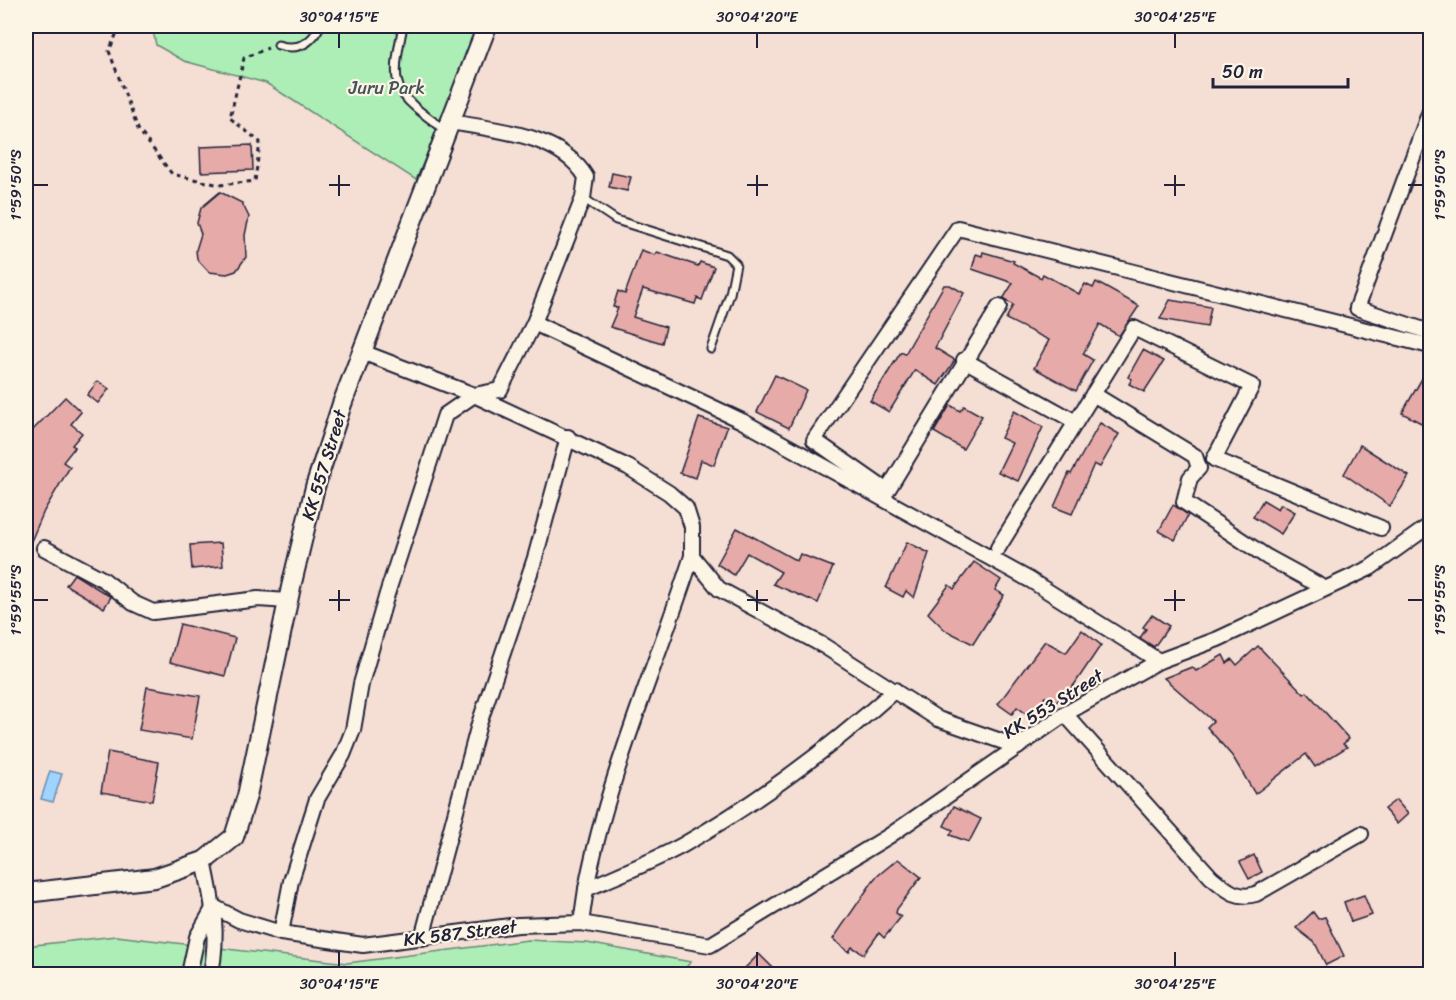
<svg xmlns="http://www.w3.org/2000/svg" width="1456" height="1000" font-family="Sriracha,sans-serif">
<rect width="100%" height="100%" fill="#f5ded3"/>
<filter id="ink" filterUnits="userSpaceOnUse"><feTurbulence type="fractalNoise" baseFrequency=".0167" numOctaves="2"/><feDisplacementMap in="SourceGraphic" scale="12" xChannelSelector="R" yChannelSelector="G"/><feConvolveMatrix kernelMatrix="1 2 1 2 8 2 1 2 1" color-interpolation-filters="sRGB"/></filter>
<g filter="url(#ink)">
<!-- green -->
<g fill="#adeeb6" stroke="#688878" stroke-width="1.5">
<path d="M 152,26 L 480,26 L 416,180 L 266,83 L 184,61 L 156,45 Z"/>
<path d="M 116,936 L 347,963 L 528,940 L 587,943 L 691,962 L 679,974 L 26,974 L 26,946 Z"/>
</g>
<!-- water -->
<path fill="#9fd4fe" stroke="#6d8db0" stroke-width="1.5" d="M 50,771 L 62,774 L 53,802 L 41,799 Z"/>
<!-- building -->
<g fill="#e6aaa8" stroke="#22223b" stroke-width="1.5">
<path d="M 252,145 L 253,170 L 201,172 L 200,147 Z"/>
<path d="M 612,173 L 631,177 L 627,191 L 609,187 Z"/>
<path d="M 220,192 L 242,203 L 249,217 L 245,235 L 246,257 L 236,271 L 227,274 L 209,272 L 197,259 L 196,250 L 201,234 L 197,223 L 201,208 Z"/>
<path d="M 641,250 L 655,255 L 657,252 L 698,266 L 700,262 L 714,267 L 702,300 L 697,298 L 695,304 L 643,289 L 633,317 L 666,327 L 662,343 L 610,327 L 618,308 L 613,307 L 618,291 L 625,294 Z"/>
<path d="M 983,252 L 1014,261 L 1013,263 L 1041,278 L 1043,274 L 1079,294 L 1085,284 L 1093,288 L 1096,282 L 1139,306 L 1119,336 L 1100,324 L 1083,354 L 1093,360 L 1076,391 L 1034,368 L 1049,340 L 1006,319 L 1013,305 L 1003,299 L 1013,283 L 972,269 L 976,254 L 982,256 Z"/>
<path d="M 944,285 L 950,285 L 964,293 L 935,348 L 955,360 L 938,385 L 915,370 L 889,412 L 870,401 L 901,352 L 905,354 Z"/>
<path d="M 1170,300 L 1211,307 L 1207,327 L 1160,319 Z"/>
<path d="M 1143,350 L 1164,361 L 1144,392 L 1129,384 L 1132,379 L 1128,377 Z"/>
<path d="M 1431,363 L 1431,416 L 1425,425 L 1402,413 Z"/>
<path d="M 775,375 L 806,390 L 789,428 L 757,412 Z"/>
<path d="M 98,381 L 109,389 L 98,403 L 87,395 Z"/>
<path d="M 65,397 L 81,412 L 71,424 L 82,433 L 72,445 L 75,447 L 63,462 L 70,467 L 44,511 L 26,553 L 26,437 Z"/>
<path d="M 950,405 L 960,411 L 964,406 L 982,416 L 963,449 L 934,432 Z"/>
<path d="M 1014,411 L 1043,427 L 1018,481 L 998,472 L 1012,443 L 1001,438 Z"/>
<path d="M 699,418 L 727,427 L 714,465 L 701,460 L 696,478 L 680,473 Z"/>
<path d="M 1100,423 L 1119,434 L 1100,467 L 1094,464 L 1072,514 L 1054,507 L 1069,473 L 1071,474 Z"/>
<path d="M 1360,445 L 1409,476 L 1390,506 L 1344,474 Z"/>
<path d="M 1263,500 L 1278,509 L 1281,504 L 1295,512 L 1281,534 L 1253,517 Z"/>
<path d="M 1173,505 L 1188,515 L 1175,540 L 1159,531 Z"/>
<path d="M 737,528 L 797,561 L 800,554 L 833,567 L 818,603 L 773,584 L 781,572 L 747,553 L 734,575 L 717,564 Z"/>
<path d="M 907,542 L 929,553 L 914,598 L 906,591 L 903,597 L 886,588 Z"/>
<path d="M 221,543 L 223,566 L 192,569 L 190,545 Z"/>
<path d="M 974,562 L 1001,580 L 995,590 L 1004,595 L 973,644 L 945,630 L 928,613 L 949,585 L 954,589 Z"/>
<path d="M 74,574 L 111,597 L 104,608 L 66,585 Z"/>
<path d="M 1152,615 L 1169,626 L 1154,647 L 1140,638 L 1146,629 L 1143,627 Z"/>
<path d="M 180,624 L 235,638 L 225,676 L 170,662 Z"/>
<path d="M 1082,630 L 1101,645 L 1074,685 L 1053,705 L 1045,697 L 1031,717 L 1017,707 L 1012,714 L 998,704 L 1045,641 L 1066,653 Z"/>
<path d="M 1258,646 L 1304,694 L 1307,692 L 1349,739 L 1343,744 L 1347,747 L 1315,767 L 1306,754 L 1255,794 L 1233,757 L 1207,727 L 1213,721 L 1164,678 L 1192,667 L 1196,671 L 1223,655 L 1227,663 L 1232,659 L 1237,665 Z"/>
<path d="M 147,687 L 200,696 L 192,739 L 139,730 Z"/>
<path d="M 108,752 L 159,762 L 152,801 L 101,792 Z"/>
<path d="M 1396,800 L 1408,814 L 1397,824 L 1384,809 Z"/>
<path d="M 954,806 L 981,819 L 969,842 L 950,835 L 953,830 L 944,826 Z"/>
<path d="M 1254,855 L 1262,872 L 1249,879 L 1240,862 Z"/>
<path d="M 898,859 L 921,877 L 897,909 L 896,913 L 901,917 L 884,938 L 879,933 L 864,954 L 852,947 L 849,952 L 833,939 L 875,878 Z"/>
<path d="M 1364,895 L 1372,915 L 1351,922 L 1344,902 Z"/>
<path d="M 1313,912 L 1318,919 L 1325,917 L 1344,956 L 1326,965 L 1315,943 L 1296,928 Z"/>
<path d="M 759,954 L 780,975 L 738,975 Z"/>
</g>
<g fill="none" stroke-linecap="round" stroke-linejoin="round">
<!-- service casing -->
<g stroke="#22223b" stroke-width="11">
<g id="service">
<path d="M 403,26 C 390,88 392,92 444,129"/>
<path d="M 278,45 C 298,51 311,44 320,26"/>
<path d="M 583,198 L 616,220 L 727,255 L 736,264 L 730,294 L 711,349"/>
</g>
</g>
<!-- minor casing -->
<g stroke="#22223b" stroke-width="18">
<g id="minor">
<path d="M 1430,111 L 1357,308 L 1430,332"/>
<path d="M 999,307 L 887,491 L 814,440 L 958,228 L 1430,346"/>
<path d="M 534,323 L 742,421 L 1030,580 L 1159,661"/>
<path d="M 362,352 L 474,395 L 500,390 L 534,323 L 583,198 L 586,177 C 560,134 496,130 450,122"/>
<path d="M 964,360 L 1076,422"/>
<path d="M 1093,394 L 1195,456 L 1199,468 L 1190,478 L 1184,502 L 1267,557 L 1324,588"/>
<path d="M 44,548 L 104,580 L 133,603 L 153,612 L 258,599 L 288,601"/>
<path d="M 998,548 L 1134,328 L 1252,386 L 1214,459 L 1381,528"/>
<path d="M 1065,714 L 1211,877 C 1226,889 1236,900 1256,894 L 1361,834"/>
<path d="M 204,861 C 213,903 219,931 211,974"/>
<path d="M 586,889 C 608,774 656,667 692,556"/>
<path d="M 214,907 L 239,920 L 281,933 L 363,945 L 518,925 L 581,923 L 710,945 L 889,836 L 1065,714 L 1159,661 L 1218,639 L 1370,568 L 1430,525"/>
<path d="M 581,923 L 586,889 C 618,875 652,862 683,845 C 758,802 830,748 895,690"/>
<path d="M 281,933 L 291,881 L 317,799 L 343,755 L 353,730 L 361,684 L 387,594 L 445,415 L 474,395 L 628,467 L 669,493 L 686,508 L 692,527 L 692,556 L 719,589 L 824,646 L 938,719 L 1018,747"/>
<path d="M 422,938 L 479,724 L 535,558 L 568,437"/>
<path d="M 189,974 L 197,937 L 214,907"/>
</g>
</g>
<!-- tertiary casing -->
<g stroke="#22223b" stroke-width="22">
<path id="tertiary" d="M 26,893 L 155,878 L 204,861 L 234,837 L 247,796 L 291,587 L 315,487 L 342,404 L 487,26"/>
</g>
<!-- path -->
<path stroke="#22223b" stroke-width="3" stroke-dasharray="4.5 4.5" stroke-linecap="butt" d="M 120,26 L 109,51 L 138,129 L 172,174 L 220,185 L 255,181 L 260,142 L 230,118 L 244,58 L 268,48"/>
<!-- service -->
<use href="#service" stroke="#fcf5e5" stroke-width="7"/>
<!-- minor -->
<use href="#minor" stroke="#fcf5e5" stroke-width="14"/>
<!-- tertiary -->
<use href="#tertiary" stroke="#fcf5e5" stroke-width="18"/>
</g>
</g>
<!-- ticks -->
<path fill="none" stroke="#22223b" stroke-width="2" d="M 339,33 L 339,48M 757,33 L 757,48M 1175,33 L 1175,48M 339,175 L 339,196M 757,175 L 757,196M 1175,175 L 1175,196M 33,185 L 48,185M 329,185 L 350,185M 747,185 L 768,185M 1164,185 L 1185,185M 1408,185 L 1423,185M 339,590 L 339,611M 757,590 L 757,611M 1175,590 L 1175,611M 33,600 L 48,600M 329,600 L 350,600M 747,600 L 768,600M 1164,600 L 1185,600M 1408,600 L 1423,600M 339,952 L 339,967M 757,952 L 757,967M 1175,952 L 1175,967"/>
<g text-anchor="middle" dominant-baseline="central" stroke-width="4.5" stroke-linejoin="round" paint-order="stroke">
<!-- park labels -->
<g font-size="18" fill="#45555a" stroke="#fcf5e5">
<text x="387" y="88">Juru Park</text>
</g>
<!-- street labels -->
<g font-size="18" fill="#22223b" stroke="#fcf5e5">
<text transform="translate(324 465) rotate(-73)">KK 557 Street</text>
<text transform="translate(1053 704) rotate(-32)">KK 553 Street</text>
<text transform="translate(460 933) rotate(-7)">KK 587 Street</text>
</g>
</g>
<!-- margin -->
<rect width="1456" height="1000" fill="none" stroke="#fcf5e5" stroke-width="66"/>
<!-- scale -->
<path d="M1213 78v9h135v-9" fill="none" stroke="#22223b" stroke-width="3"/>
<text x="1222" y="78" font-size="18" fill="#22223b" stroke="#fcf5e5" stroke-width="4.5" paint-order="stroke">50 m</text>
<rect x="33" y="33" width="1390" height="934" fill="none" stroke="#22223b" stroke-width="2"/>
<g font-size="15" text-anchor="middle" fill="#22223b">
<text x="339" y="22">30°04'15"E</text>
<text x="757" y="22">30°04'20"E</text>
<text x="1175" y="22">30°04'25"E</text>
<text transform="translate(16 185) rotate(-90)" y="5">1°59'50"S</text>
<text transform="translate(1440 185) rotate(-90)" y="5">1°59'50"S</text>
<text transform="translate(16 600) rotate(-90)" y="5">1°59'55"S</text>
<text transform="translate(1440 600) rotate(-90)" y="5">1°59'55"S</text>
<text x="339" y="989">30°04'15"E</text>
<text x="757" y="989">30°04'20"E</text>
<text x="1175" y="989">30°04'25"E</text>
</g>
</svg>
